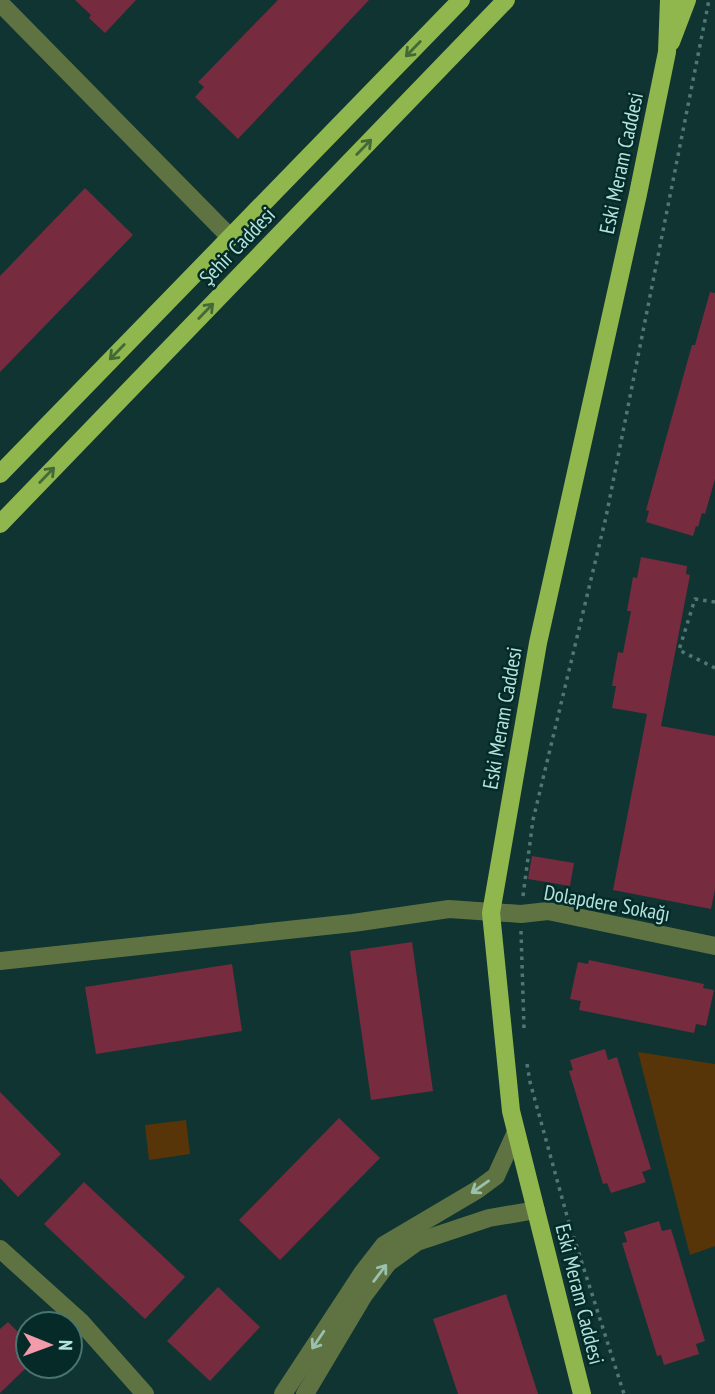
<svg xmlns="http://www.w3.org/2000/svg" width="715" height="1394" font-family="'PT Sans Narrow',sans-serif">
<rect width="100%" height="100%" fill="#103431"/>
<!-- green -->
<g fill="#573509">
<path d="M 638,1052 L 715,1064 L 715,1246 L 690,1255 Z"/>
<path d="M 186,1120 L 190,1154 L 149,1160 L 145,1125 Z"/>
</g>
<!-- building -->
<g fill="#772b3f">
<path d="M 75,0 L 136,0 L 105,33 L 89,18 L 91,15 Z"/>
<path d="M 278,0 L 369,0 L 238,139 L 195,97 L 204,87 L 198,82 Z"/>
<path d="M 85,188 L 133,235 L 0,372 L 0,276 Z"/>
<path d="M 710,292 L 715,293 L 715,479 L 705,514 L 702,513 L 698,527 L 696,526 L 693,536 L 646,522 L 649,511 L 646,510 L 692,345 L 695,345 Z"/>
<path d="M 641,557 L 687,566 L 686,574 L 690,575 L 661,726 L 715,736 L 715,889 L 711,909 L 613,890 L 647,714 L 612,708 L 616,686 L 612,686 L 618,652 L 623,653 L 631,611 L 627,611 L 633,577 L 637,578 Z"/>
<path d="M 532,856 L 574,863 L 570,886 L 528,879 Z"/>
<path d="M 412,942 L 433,1091 L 371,1100 L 350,951 Z"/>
<path d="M 589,960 L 704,984 L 703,988 L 714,990 L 706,1026 L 696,1024 L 694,1033 L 579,1010 L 581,1001 L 570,999 L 578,962 L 588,964 Z"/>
<path d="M 232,964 L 242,1031 L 96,1054 L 85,987 Z"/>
<path d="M 605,1049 L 608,1060 L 617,1057 L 651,1169 L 642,1172 L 646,1182 L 611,1193 L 607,1183 L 603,1184 L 569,1071 L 573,1070 L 570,1060 Z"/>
<path d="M 0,1092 L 61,1154 L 18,1197 L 0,1178 Z"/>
<path d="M 339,1118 L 380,1158 L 280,1260 L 239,1220 Z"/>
<path d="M 84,1182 L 185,1277 L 145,1319 L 44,1224 Z"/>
<path d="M 659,1221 L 662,1231 L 671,1229 L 705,1341 L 696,1344 L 699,1354 L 664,1365 L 661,1355 L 657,1356 L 622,1243 L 627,1242 L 624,1232 Z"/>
<path d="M 218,1287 L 260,1327 L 210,1381 L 167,1341 Z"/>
<path d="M 506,1294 L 538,1394 L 458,1394 L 433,1319 Z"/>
<path d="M 8,1322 L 19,1333 L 28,1325 L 28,1366 L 0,1393 L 0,1329 Z"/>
</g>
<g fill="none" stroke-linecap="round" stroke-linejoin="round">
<!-- path -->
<g stroke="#4f7874" stroke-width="3.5" stroke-dasharray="3.5 5" stroke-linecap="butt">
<path d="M 715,602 L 695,599 L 679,650 L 715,668"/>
<path d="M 523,896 L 533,820 L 606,517 L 709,0"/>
<path d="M 521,931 L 524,1028"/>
<path d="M 527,1064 L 530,1082 L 567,1216 L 624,1394"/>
</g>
<!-- minor -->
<g stroke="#5f7342" stroke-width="18">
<path d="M 0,3 L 229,236"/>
<path d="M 0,961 L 353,923 L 449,909 L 521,914 L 548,911 L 715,946"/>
<path d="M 0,1249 L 81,1322 L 145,1394"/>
<path d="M 283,1394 L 363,1272 L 384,1245 L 477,1190 L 496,1176 L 516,1132"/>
<path d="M 305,1394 L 364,1295 L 388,1263 L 417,1242 L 489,1218 L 536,1210"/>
</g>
<!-- major -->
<g stroke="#8fb74d" stroke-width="18">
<path d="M 671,42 L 687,0"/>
<path d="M 0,474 L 461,0"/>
<path d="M 0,524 L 506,0"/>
<path d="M 582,1394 L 511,1111 L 491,913 L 538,643 L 638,194 L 667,52 L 669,0"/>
</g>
</g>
<!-- one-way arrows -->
<defs><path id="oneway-shaft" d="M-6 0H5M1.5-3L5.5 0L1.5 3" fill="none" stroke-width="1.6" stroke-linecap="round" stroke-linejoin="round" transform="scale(1.75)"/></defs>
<g stroke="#436938">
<use href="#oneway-shaft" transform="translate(413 49) rotate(134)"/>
<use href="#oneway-shaft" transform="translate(364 147) rotate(-46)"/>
<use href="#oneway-shaft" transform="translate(206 311) rotate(-46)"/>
<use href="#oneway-shaft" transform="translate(117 352) rotate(134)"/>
<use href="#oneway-shaft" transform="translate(47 475) rotate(-46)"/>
</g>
<g stroke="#99c1ae">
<use href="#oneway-shaft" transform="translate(480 1187) rotate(145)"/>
<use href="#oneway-shaft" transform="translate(380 1273) rotate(-53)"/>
<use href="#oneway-shaft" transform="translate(318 1340) rotate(124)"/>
</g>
<g text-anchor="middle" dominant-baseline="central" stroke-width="5" stroke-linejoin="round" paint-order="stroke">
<!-- street labels -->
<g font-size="21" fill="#b2e3dd" stroke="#052a27">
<text transform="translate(621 163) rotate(-78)">Eski Meram Caddesi</text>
<text transform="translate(237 246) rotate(-46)">Şehir Caddesi</text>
<text transform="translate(502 718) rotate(-80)">Eski Meram Caddesi</text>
<text transform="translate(607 903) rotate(10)">Dolapdere Sokağı</text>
<text transform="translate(580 1294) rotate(76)">Eski Meram Caddesi</text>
</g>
</g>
<!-- north arrow -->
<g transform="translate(49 1345) rotate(91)"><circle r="33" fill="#052a27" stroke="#4a7470" stroke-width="2"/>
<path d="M0-5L12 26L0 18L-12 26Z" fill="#f39aab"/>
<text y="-10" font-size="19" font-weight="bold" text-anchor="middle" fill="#b2e3dd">N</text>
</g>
</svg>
